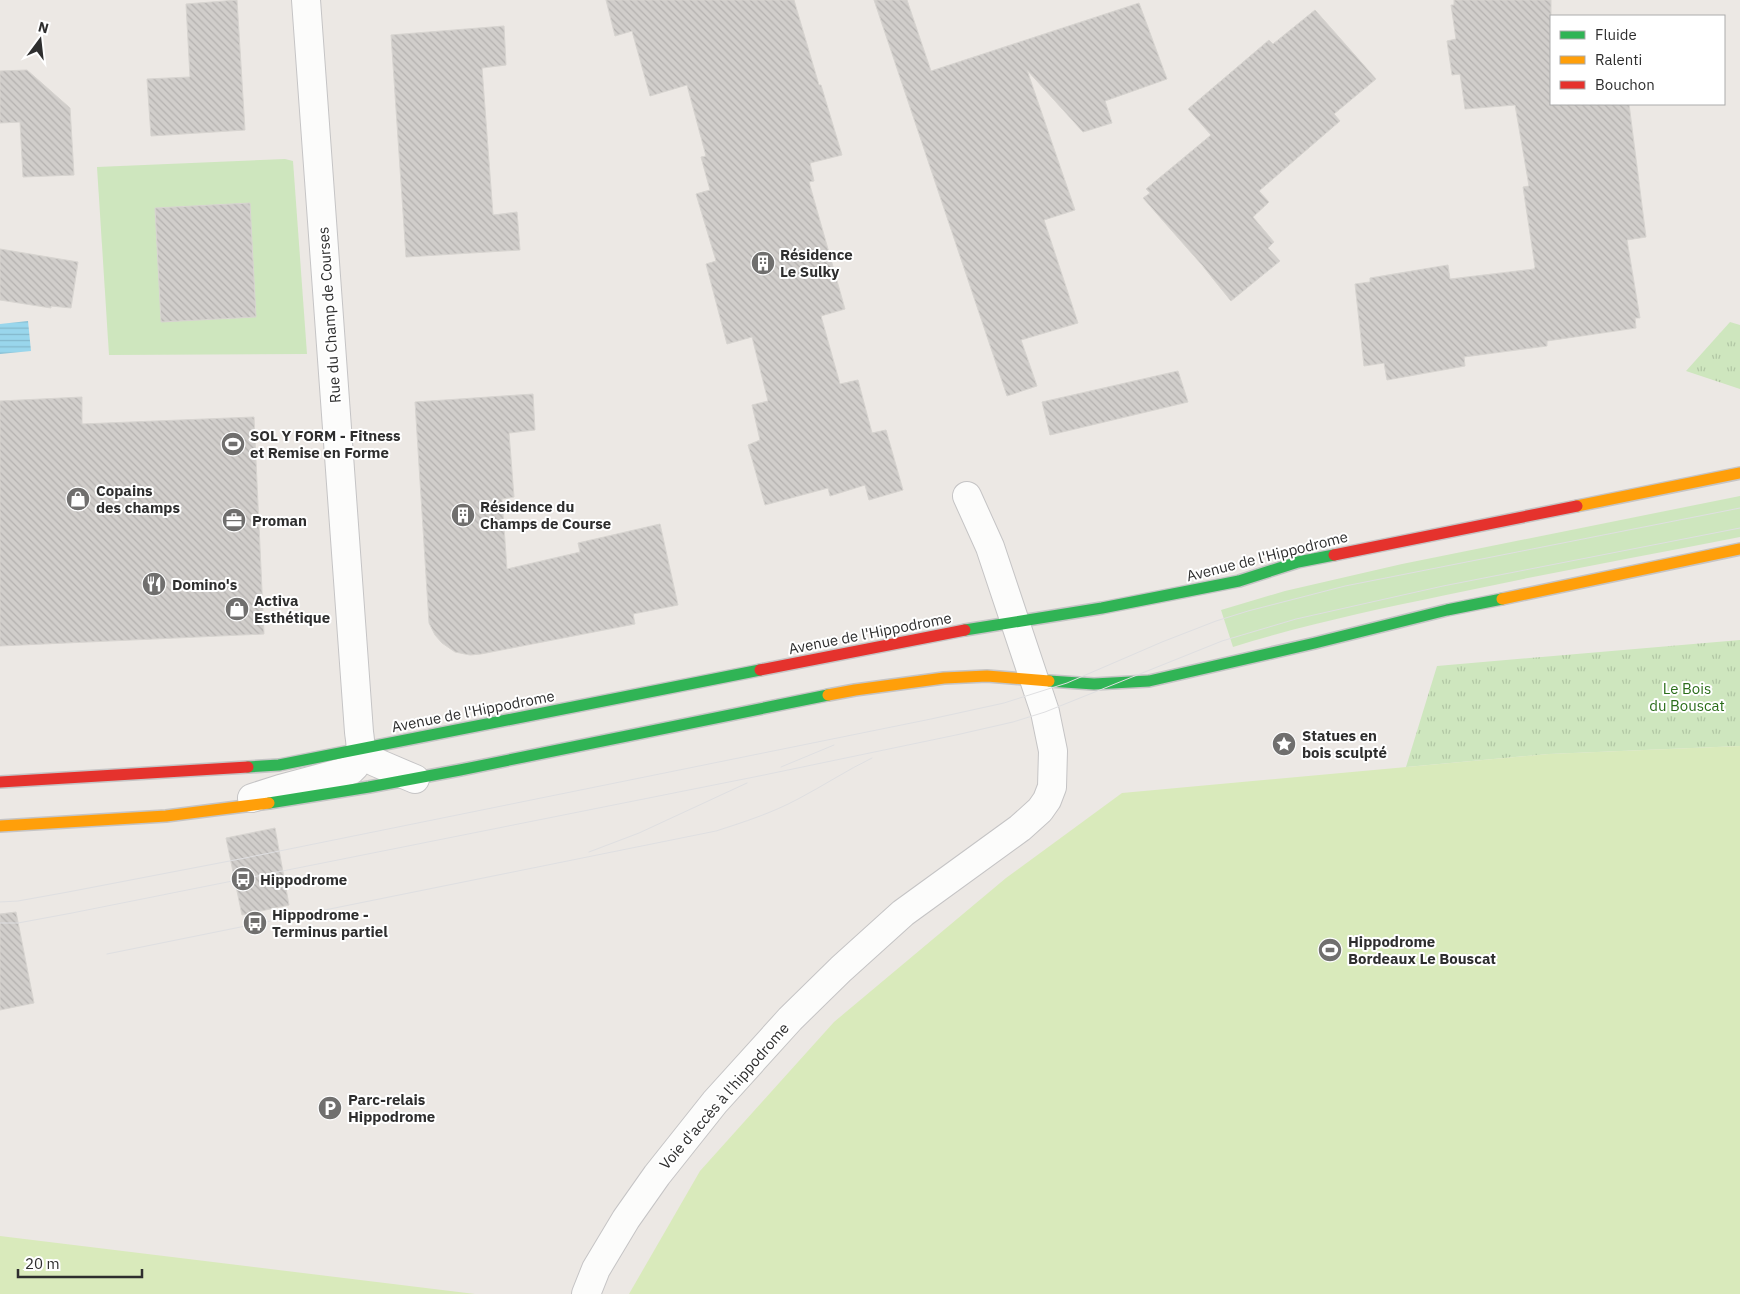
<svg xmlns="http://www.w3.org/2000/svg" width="1740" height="1294" font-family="'IBM Plex Sans',sans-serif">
<defs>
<pattern id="park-tufts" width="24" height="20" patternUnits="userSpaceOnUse" patternTransform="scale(1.25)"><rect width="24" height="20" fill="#cee6be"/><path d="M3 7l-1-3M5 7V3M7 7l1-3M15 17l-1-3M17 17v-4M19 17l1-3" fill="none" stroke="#b1c6a4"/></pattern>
<pattern id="water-rules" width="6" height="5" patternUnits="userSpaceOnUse" patternTransform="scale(1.25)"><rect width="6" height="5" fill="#99d6ec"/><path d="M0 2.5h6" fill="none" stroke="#84b8cb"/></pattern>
<pattern id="building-back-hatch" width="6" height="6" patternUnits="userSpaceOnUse" patternTransform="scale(1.25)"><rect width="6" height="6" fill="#d1cecb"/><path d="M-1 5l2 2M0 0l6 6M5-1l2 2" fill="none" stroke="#b4b1af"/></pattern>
</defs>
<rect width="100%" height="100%" fill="#ece8e4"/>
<!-- grass -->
<g fill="#cee6be">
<path d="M 285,159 L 293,161 L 307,354 L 109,355 L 97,167 Z"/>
<path d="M 1740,496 L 1740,537 C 1642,556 1544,574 1446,595 C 1374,610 1303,625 1233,647 L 1221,610 L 1285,591 L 1402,564 Z"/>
</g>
<!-- park -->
<g fill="url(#park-tufts)">
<path d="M 1730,322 L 1740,325 L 1740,389 L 1686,371 Z"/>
<path d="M 1740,640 L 1740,746 L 1549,754 L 1406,767 L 1437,666 Z"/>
</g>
<!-- pitch -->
<g fill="#d9eabb">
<path d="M 1740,746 L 1740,1294 L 629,1294 L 700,1171 L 834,1022 L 1006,878 L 1122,793 L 1549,754 Z"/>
<path d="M 0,1236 L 475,1294 L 0,1294 Z"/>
</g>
<!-- water -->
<path fill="url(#water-rules)" d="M 28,321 L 31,351 L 0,354 L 0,324 Z"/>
<!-- building -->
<g fill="url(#building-back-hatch)" stroke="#d7d4d0">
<path d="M 237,0 L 245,130 L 151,136 L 147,79 L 190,77 L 186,4 Z"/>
<path d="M 606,0 L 794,0 L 819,85 L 821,85 L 842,155 L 810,163 L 814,181 L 809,182 L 845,309 L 821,316 L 840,384 L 858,380 L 872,433 L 886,430 L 903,490 L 869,500 L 865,485 L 830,496 L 828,488 L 765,505 L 748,445 L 760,440 L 752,405 L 768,401 L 752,337 L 727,344 L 706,264 L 716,261 L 696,194 L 710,190 L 701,157 L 706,156 L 687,85 L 650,96 L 632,31 L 615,36 Z"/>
<path d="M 874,0 L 907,0 L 931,71 L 1139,3 L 1167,79 L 1105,101 L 1112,123 L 1083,132 L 1027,70 L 1075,210 L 1044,220 L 1078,323 L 1021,340 L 1037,386 L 1007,396 Z"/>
<path d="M 1454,0 L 1551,0 L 1551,104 L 1629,104 L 1646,237 L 1627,240 L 1640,318 L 1635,318 L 1636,328 L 1547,341 L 1547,346 L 1464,357 L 1465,366 L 1387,380 L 1384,363 L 1364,366 L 1355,284 L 1370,282 L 1370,278 L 1448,265 L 1450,279 L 1534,269 L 1535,267 L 1523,187 L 1529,186 L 1515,105 L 1465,109 L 1460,74 L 1452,75 L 1447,41 L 1456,39 L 1451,5 L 1454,5 Z"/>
<path d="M 1315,10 L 1376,79 L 1334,114 L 1340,121 L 1259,191 L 1269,202 L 1253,217 L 1274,242 L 1268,248 L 1280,261 L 1231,301 L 1202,265 L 1143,198 L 1150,193 L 1146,189 L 1211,135 L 1188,109 L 1269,40 L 1273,44 Z"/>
<path d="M 504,26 L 506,65 L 482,68 L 493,215 L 517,212 L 520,250 L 406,257 L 391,35 Z"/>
<path d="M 27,70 L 70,108 L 74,175 L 23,177 L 20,122 L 0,123 L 0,71 Z"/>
<path d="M 250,203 L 256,317 L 161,322 L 155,208 Z"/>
<path d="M 0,249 L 78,262 L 71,308 L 51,306 L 51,308 L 0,300 Z"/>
<path d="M 1178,371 L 1188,402 L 1050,435 L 1042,402 Z"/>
<path d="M 533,394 L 535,430 L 509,433 L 514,497 L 502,499 L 507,569 L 580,552 L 578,543 L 660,524 L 678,605 L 633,614 L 635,624 L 481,654 L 470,655 L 455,652 L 442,643 L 435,635 L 429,623 L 415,402 Z"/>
<path d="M 82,397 L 82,424 L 254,417 L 264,634 L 0,646 L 0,401 Z"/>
<path d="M 275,828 L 289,905 L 242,915 L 226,838 Z"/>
<path d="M 16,912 L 34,1003 L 0,1010 L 0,914 Z"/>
</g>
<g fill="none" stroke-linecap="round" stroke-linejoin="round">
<!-- street casing -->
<g stroke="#c5c4c5" stroke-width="30">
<g id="street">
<path d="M 362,749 L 375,762 L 415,779"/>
<path d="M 252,798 L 280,789 L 351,770 C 364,759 361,748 359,732 L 306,0"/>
<path d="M 586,1294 L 596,1269 L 626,1219 L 657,1175 L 715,1102 L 790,1019 L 841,969 L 903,913 L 1020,828 L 1040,810 L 1047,800 L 1052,787 L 1053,751 L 1045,712 L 990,547 L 967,496"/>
</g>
</g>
<!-- fast casing -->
<g stroke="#c5c4c5" stroke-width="14">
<g id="fast">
<path d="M 965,630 L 1102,608 L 1239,581 L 1298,562 L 1334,555"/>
<path d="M 1049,681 L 1094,684 L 1149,681 L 1315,643 L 1447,610 L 1502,599"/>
<path d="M 248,767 L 279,765 L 760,670"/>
<path d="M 269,803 L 369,787 L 460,770 L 828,695"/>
</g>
</g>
<!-- slow casing -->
<g stroke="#c5c4c5" stroke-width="14">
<g id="slow">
<path d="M 1577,506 L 1740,473"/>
<path d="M 1502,599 L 1740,549"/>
<path d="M 828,695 L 855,690 L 944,678 L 987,676 L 1049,681"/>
<path d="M 0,826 L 166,816 L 269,803"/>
</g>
</g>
<!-- jam casing -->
<g stroke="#c5c4c5" stroke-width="14">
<g id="jam">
<path d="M 1334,555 L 1577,506"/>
<path d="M 760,670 L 965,630"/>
<path d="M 0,782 L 248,767"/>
</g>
</g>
<!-- street -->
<use href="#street" stroke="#fcfcfb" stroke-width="28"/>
<!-- fast -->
<use href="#fast" stroke="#30b455" stroke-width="11"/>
<!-- slow -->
<use href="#slow" stroke="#ff9f0a" stroke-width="11"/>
<!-- jam -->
<use href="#jam" stroke="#e5322d" stroke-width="11"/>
<!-- tram -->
<g stroke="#dfdfe1" stroke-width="1">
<path d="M 781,767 L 834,745"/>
<path d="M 589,852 L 639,833 L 747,783"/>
<path d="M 0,902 L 18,901 L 68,892 L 240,859 L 931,719 L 1004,703 L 1067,683 L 1162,642 L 1216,621 L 1248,611 L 1345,586 L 1740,508"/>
<path d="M 0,923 L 18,923 L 72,913 L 764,775 L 956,735 L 1013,722 L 1045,712 L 1222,641 L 1296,619 L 1443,586 L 1740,528"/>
<path d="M 107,954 L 716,831 C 744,822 772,813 798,799 C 823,786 847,770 872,758"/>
</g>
</g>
<!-- icons -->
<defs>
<g id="building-disc" transform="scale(1.25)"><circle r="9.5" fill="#706f6e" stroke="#fff"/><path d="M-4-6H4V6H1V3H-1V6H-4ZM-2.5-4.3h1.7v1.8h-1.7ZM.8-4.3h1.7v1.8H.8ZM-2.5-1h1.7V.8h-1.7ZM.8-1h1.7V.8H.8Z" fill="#fff"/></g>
<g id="stadium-disc" transform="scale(1.25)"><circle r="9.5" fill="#706f6e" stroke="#fff"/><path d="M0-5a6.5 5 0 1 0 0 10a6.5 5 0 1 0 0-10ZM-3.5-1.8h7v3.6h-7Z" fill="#fff"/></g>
<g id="shop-disc" transform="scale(1.25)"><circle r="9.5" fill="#706f6e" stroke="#fff"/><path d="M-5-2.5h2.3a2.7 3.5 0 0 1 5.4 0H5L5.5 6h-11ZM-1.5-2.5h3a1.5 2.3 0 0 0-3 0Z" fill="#fff"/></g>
<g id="office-disc" transform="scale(1.25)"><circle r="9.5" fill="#706f6e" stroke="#fff"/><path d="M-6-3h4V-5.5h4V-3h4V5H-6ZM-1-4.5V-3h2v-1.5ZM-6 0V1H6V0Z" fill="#fff"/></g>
<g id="restaurant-disc" transform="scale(1.25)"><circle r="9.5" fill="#706f6e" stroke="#fff"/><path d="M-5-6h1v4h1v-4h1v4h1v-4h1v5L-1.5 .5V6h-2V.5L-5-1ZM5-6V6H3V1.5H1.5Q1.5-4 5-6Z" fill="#fff"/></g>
<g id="sight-disc" transform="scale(1.25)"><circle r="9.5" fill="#706f6e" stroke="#fff"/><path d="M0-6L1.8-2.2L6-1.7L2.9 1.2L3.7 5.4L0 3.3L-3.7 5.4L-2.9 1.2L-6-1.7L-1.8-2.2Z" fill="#fff"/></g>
<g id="bus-disc" transform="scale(1.25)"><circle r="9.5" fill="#706f6e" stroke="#fff"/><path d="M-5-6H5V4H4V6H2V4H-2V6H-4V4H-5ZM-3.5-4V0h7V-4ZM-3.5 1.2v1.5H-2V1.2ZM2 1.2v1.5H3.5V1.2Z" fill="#fff"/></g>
<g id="parking-disc" transform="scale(1.25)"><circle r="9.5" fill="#706f6e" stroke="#fff"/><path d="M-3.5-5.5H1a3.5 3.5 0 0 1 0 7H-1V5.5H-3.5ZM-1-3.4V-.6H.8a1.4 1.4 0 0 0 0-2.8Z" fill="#fff"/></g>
</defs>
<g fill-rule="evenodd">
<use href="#building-disc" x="763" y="263"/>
<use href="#stadium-disc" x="233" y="444"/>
<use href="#shop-disc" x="78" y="499"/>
<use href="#building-disc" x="463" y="515"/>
<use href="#office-disc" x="234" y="520"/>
<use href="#restaurant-disc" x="154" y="584"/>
<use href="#shop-disc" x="237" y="609"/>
<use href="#sight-disc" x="1284" y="744"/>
<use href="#bus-disc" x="243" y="879"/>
<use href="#bus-disc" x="255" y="923"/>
<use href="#stadium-disc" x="1330" y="950"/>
<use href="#parking-disc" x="330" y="1108"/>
</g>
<g text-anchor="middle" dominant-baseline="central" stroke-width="4" stroke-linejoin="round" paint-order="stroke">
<!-- poi labels -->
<g font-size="15" font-weight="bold" fill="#2e2e2e" stroke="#fff" text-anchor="start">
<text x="780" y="254">Résidence<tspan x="780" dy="17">Le Sulky</tspan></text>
<text x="250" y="435">SOL Y FORM - Fitness<tspan x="250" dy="17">et Remise en Forme</tspan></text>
<text x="96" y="490">Copains<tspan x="96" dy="17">des champs</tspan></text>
<text x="480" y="506">Résidence du<tspan x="480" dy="17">Champs de Course</tspan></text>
<text x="252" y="520">Proman</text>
<text x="172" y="584">Domino's</text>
<text x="254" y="600">Activa<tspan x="254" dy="17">Esthétique</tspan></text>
<text x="1302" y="735">Statues en<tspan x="1302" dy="17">bois sculpté</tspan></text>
<text x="260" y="879">Hippodrome</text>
<text x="272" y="914">Hippodrome -<tspan x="272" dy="17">Terminus partiel</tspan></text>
<text x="1348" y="941">Hippodrome<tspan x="1348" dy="17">Bordeaux Le Bouscat</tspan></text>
<text x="348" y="1099">Parc-relais<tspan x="348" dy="17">Hippodrome</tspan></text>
</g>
<!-- street labels -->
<g font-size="15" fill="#2e2e2e" stroke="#fff">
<text transform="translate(329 315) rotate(-94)">Rue du Champ de Courses</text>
<text transform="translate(1267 556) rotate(-14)">Avenue de l'Hippodrome</text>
<text transform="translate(870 633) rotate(-11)">Avenue de l'Hippodrome</text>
<text transform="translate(473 711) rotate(-11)">Avenue de l'Hippodrome</text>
<text transform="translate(724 1096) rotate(-49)">Voie d'accès à l'hippodrome</text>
</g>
<!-- park labels -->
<g font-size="15" fill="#2c6e1b" stroke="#fff">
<text x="1687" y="688">Le Bois<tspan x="1687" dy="17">du Bouscat</tspan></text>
</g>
</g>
<!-- legend -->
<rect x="1550" y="15" width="175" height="90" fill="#ffffff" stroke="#ababab"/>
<rect x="1560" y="31" width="25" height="8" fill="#30b455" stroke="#ababab"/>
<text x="1595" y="40" font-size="15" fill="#2e2e2e">Fluide</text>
<rect x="1560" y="56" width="25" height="8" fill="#ff9f0a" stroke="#ababab"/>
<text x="1595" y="65" font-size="15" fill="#2e2e2e">Ralenti</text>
<rect x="1560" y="81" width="25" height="8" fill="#e5322d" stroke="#ababab"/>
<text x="1595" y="90" font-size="15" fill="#2e2e2e">Bouchon</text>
<!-- north arrow -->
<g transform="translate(40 40) rotate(15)" stroke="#ffffff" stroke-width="4" paint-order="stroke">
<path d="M0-4L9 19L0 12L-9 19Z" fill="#2e2e2e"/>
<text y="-8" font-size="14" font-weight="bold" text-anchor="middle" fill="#2e2e2e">N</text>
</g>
<!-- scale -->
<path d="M18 1269v8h124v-8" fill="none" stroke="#2e2e2e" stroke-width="2.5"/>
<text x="25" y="1269" font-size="15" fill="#2e2e2e" stroke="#ffffff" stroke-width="4" paint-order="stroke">20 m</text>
</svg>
